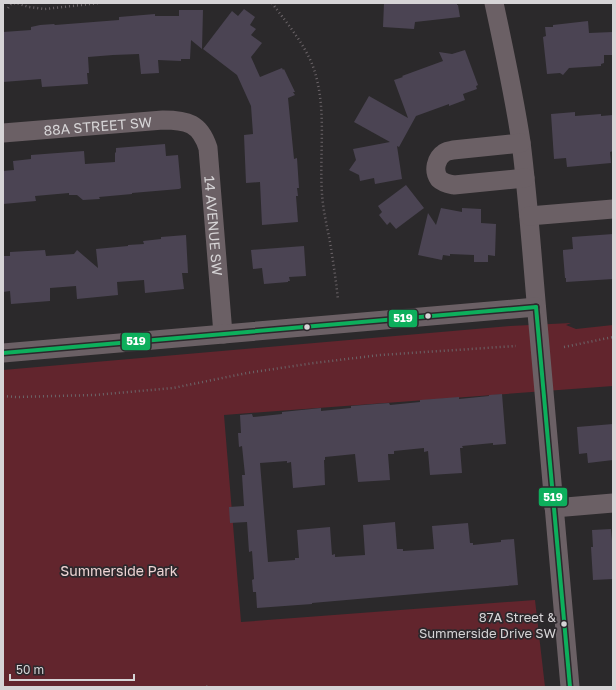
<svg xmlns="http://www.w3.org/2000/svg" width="616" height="690" font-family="'Golos Text',sans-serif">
<rect width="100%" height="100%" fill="#2b292b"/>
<!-- green -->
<path fill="#62252d" d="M 571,323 L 566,325 L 576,329 L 613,325 L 613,386 L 224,415 L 241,622 L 535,600 L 545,687 L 3,687 L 3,370 L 510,326 Z"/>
<!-- building -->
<g fill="#4b4453">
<path d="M 384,3 L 457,3 L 457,5 L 458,5 L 460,17 L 415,22 L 414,29 L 383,27 Z"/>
<path d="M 244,9 L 255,17 L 250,25 L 256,29 L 251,35 L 262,43 L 251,57 L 260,77 L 282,68 L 283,70 L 284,69 L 295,92 L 293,92 L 295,95 L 288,98 L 294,159 L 297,158 L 299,188 L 297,188 L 298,196 L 296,196 L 298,222 L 262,225 L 260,182 L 246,183 L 244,135 L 253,134 L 251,106 L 237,75 L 203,49 L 232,11 L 238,16 Z"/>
<path d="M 179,10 L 203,10 L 202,49 L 191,40 L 190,59 L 181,59 L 181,61 L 158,60 L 159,73 L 141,74 L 139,54 L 113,55 L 88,57 L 89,73 L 87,73 L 88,84 L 42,87 L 41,79 L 3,82 L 3,32 L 31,30 L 31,27 L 40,25 L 54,24 L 55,25 L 119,20 L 119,17 L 155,14 L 155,16 L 179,16 Z"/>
<path d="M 588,21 L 589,33 L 613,32 L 613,55 L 604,55 L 604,63 L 601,64 L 601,66 L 569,68 L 563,75 L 560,73 L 547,74 L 543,37 L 546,36 L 545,27 L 553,27 L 553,25 Z"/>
<path d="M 465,50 L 478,85 L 476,86 L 477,89 L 463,94 L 465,100 L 449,106 L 449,104 L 416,116 L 399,147 L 397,146 L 402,179 L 375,184 L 374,178 L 360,181 L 359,175 L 349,170 L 356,160 L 353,149 L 390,142 L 354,122 L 369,96 L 408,118 L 394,80 L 403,77 L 402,76 L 443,61 L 439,52 L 452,54 Z"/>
<path d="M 575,112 L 575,116 L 601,114 L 601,116 L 613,115 L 613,151 L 610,152 L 611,163 L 567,167 L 566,158 L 554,159 L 551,114 Z"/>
<path d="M 165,144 L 166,156 L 178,155 L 181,188 L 179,189 L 132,193 L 132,194 L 99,197 L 100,199 L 83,200 L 77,195 L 69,195 L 69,193 L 35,196 L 36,201 L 3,204 L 3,171 L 14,170 L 13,161 L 31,159 L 31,155 L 84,151 L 85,164 L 115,162 L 115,153 L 116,152 L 116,148 Z"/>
<path d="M 406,185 L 424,208 L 396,229 L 390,222 L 387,225 L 379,215 L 382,212 L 378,206 Z"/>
<path d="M 441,208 L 462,212 L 462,208 L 481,209 L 481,223 L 496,224 L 495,256 L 488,255 L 488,262 L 474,262 L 474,255 L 450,254 L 450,256 L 443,255 L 442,260 L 418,255 L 428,213 L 436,225 Z"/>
<path d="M 613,234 L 613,279 L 566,282 L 566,278 L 565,278 L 563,253 L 563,250 L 573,249 L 572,237 Z"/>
<path d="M 186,235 L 188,273 L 182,273 L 184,289 L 145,293 L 144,280 L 117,282 L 118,295 L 77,299 L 76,286 L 50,288 L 50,301 L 11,304 L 10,291 L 3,292 L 3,256 L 10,256 L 10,252 L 45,250 L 46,256 L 74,254 L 77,250 L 98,268 L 96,249 L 128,246 L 128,245 L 144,244 L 143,241 L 161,239 L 161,237 Z"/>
<path d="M 304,246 L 306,276 L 289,277 L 290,281 L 288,281 L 288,282 L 264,284 L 262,268 L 253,269 L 251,250 Z"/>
<path d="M 502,394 L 506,444 L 493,445 L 493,443 L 462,446 L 463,448 L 460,448 L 462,473 L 430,475 L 428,451 L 424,452 L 424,448 L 394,451 L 394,454 L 388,454 L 390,480 L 358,482 L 355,454 L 325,457 L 325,460 L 324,460 L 325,485 L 293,488 L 291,462 L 287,463 L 287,461 L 260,463 L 268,562 L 295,560 L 295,558 L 299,558 L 297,530 L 330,527 L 332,555 L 335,554 L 335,557 L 365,555 L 363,525 L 395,522 L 397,549 L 403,549 L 403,551 L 434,549 L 432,526 L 468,523 L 470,543 L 473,543 L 473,545 L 501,542 L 501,540 L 514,539 L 518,585 L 312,603 L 312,604 L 257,608 L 256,592 L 253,592 L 252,580 L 254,579 L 252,551 L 249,552 L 247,522 L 230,523 L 229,507 L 244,506 L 242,475 L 245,475 L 242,446 L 239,447 L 238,433 L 241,433 L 240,415 L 252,414 L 253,417 L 282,414 L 282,412 L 321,408 L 321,411 L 351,408 L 351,406 L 389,403 L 390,405 L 420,402 L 420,400 L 459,397 L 459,399 L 489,396 L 489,395 Z"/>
<path d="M 613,424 L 613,460 L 588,463 L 587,453 L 579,454 L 577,427 Z"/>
<path d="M 611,529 L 613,552 L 613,579 L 593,580 L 591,547 L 593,547 L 592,530 Z"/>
</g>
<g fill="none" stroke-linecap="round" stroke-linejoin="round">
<!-- path -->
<g stroke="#6c6569" stroke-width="2.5" stroke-dasharray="1 3" stroke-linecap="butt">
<path d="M 272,3 C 286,22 303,42 312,64 C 328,105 319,151 322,194 C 323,210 327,226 330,242 C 333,261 336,280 338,300"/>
<path d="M 8,8 L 11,4 L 16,3 L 29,7 L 45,9 L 99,3"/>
<path d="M 564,347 L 613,337"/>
<path d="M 3,396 L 16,397 L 95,395 L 173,388 L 247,373 L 314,363 L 380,355 L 516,346"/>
<path d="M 206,686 L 207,687"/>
</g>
<!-- minor -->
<g stroke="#6b6065" stroke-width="19">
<path d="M 494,3 C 504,49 514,95 521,142 C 529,206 533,271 539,335 C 549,453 560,570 570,687"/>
<path id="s1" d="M 3,133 L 163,120 C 187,120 200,123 208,148 L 223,334"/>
<path d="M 521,143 L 453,150 C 450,151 446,151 444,153 C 436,158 433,171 439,179 C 443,183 449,184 454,185 L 525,178"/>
<path d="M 529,216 L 613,209"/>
<path d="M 3,353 L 536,307"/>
<path d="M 554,508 L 613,503"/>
</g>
<!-- bus-1 casing -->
<g stroke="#2c282c" stroke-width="7">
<g id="bus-1">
<path d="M 536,307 L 570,687"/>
<path d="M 3,353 L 536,307"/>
</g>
</g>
<!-- bus-1 -->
<use href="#bus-1" stroke="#0daf5c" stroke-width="4"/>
</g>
<!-- markers -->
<g fill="#d6d4d6" stroke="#2c282c" stroke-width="1.5">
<circle cx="428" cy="316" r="3.5"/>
<circle cx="307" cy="327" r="3.5"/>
<circle cx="564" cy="624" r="3.5"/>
</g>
<g text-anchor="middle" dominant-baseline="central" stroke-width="3.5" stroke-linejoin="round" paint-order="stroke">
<!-- bus labels -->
<g font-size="13" fill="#d6d4d6" stroke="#2c282c" text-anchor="end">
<text x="556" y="617">87A Street &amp;<tspan x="556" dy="16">Summerside Drive SW</tspan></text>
</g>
<!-- street labels -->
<g font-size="14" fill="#d6d4d6" stroke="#2c282c">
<text stroke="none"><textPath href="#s1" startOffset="95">88A STREET SW</textPath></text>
<text stroke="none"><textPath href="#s1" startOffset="297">14 AVENUE SW</textPath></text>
</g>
<!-- park labels -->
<g font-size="14" fill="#eed4d4" stroke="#2c282c">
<text x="119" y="570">Summerside Park</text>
</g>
</g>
<g stroke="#2c282c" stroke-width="1.5">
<rect x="388" y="309" width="30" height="19" rx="4" fill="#0daf5c"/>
<rect x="121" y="332" width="30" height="19" rx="4" fill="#0daf5c"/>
<rect x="538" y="487" width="30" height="20" rx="4" fill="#0daf5c"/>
</g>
<g font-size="11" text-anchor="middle" font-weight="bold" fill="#fff">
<text x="403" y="322">519</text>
<text x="136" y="345">519</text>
<text x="553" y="501">519</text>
</g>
<!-- border -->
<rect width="616" height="690" fill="none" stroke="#d6d4d6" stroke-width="8"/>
<!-- scale -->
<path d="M10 674v6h124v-6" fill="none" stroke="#d6d4d6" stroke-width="2"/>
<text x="16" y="674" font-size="12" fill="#d6d4d6" stroke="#2c282c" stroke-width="3" paint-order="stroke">50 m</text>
</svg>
